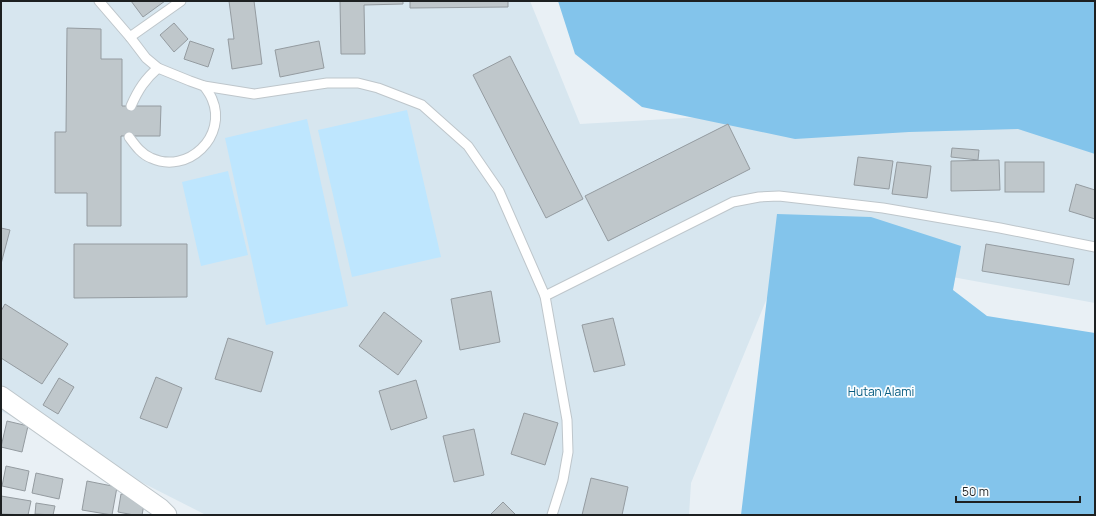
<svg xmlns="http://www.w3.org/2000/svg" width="1096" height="516" font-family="Manrope,sans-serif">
<rect width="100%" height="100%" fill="#e9f0f5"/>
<!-- built -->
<path fill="#d7e6ef" d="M 1,1 L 530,1 L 580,124 L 1015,99 L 1095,111 L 1095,303 L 788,247 L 691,483 L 689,515 L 206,515 L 1,411 Z"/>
<!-- green -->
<g fill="#bee6fe">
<path d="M 407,110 L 441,257 L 352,277 L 318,130 Z"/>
<path d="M 307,119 L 348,306 L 266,325 L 225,138 Z"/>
<path d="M 228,171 L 248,255 L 201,266 L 182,182 Z"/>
</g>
<!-- forest -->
<g fill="#83c4eb">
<path d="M 558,1 L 1095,1 L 1095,154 L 1018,129 L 909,132 L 795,139 L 642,107 L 575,54 Z"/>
<path d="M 777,214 L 871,217 L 961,246 L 953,290 L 987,316 L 1095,333 L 1095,515 L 741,515 Z"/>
</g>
<!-- building -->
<g fill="#bfc7cb" stroke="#949ba0">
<path d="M 131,1 L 165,1 L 143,17 Z"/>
<path d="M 229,1 L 254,1 L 262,64 L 232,69 L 228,39 L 234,39 Z"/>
<path d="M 340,1 L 403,1 L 403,4 L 364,5 L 365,54 L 341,54 Z"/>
<path d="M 410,1 L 508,1 L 508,7 L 410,8 Z"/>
<path d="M 174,23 L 188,39 L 174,52 L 160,35 Z"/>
<path d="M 67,28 L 101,29 L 101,59 L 122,59 L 122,106 L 161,106 L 160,136 L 121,136 L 121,226 L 87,226 L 87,193 L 55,193 L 55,132 L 66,132 Z"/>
<path d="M 190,41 L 214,49 L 208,67 L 184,59 Z"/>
<path d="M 319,41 L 324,68 L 280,77 L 275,50 Z"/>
<path d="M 510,56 L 583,199 L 546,218 L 473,75 Z"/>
<path d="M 728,124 L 750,169 L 608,241 L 585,196 Z"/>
<path d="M 952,148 L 979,150 L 978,160 L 951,157 Z"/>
<path d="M 858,157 L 893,161 L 889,189 L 854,185 Z"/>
<path d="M 999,160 L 1000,190 L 951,191 L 951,161 Z"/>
<path d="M 897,162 L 931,166 L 927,198 L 892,194 Z"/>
<rect x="1005" y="162" width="39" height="30"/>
<path d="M 1076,184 L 1095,190 L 1095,219 L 1069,211 Z"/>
<path d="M 1,228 L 10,230 L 1,264 Z"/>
<path d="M 74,244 L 187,244 L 187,297 L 74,298 Z"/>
<path d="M 986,244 L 1074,259 L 1069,285 L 982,271 Z"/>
<path d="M 491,291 L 500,342 L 460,350 L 451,299 Z"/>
<path d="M 5,304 L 68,344 L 42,384 L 1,358 L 1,311 Z"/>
<path d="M 384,312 L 422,341 L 398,375 L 359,346 Z"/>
<path d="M 613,318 L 625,365 L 594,372 L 582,325 Z"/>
<path d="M 228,338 L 273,352 L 261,392 L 215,379 Z"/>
<path d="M 156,377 L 182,388 L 167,428 L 140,418 Z"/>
<path d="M 59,378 L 74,387 L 58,414 L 43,405 Z"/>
<path d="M 416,380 L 427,418 L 391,430 L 379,391 Z"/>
<path d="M 524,413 L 558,423 L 545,465 L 511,454 Z"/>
<path d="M 7,421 L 28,426 L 22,452 L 1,447 Z"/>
<path d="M 474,429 L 484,475 L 454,482 L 443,436 Z"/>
<path d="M 6,466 L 29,471 L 25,491 L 2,486 Z"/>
<path d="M 36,473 L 63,479 L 59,499 L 32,493 Z"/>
<path d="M 591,478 L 628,487 L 622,515 L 582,515 Z"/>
<path d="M 87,481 L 117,487 L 112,515 L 82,510 Z"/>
<path d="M 121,494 L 145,499 L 142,515 L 134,515 L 118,512 Z"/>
<path d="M 1,496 L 31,501 L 28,515 L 1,514 Z"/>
<path d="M 503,502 L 516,515 L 490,515 Z"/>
<path d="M 36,503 L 55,506 L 53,515 L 35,514 Z"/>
</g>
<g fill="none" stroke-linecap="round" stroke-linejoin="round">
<!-- service casing -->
<g stroke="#bec6cb" stroke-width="11">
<g id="service">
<path d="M 99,1 L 130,37 L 146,58 L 158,68 L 190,81 L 204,86 L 254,94 L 327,83 L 358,83 L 378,88 L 422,105 L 468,146 L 499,191 L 545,296 L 733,202 L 759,197 L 779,196 L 883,208 L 1000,228 L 1095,247"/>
<path d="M 130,37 L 181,1"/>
<path d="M 131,106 C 138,90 145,79 158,68"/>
<path d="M 129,137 C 135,145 141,154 151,158 C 188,175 228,136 212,99 C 210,94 207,90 204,86"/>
<path d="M 545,296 L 567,420 L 568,452 L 563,480 L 552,515"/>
</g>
</g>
<!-- minor casing -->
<g stroke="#bec6cb" stroke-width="21">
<path id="minor" d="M 1,396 L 160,508 L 167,515"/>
</g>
<!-- service -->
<use href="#service" stroke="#fff" stroke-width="9"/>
<!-- minor -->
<use href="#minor" stroke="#fff" stroke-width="19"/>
</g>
<g text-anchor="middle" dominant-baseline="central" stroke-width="3.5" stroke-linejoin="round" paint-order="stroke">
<!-- park labels -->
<g font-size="12" fill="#075c81" stroke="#fafdff">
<text x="881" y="391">Hutan Alami</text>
</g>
</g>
<!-- border -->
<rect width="1096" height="516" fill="none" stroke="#1d2021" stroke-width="4"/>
<!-- scale -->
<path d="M956 496v6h124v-6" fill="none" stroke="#1d2021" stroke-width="2"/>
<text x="962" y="496" font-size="12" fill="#1d2021" stroke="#fafdff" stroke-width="3" paint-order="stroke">50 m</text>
</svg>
